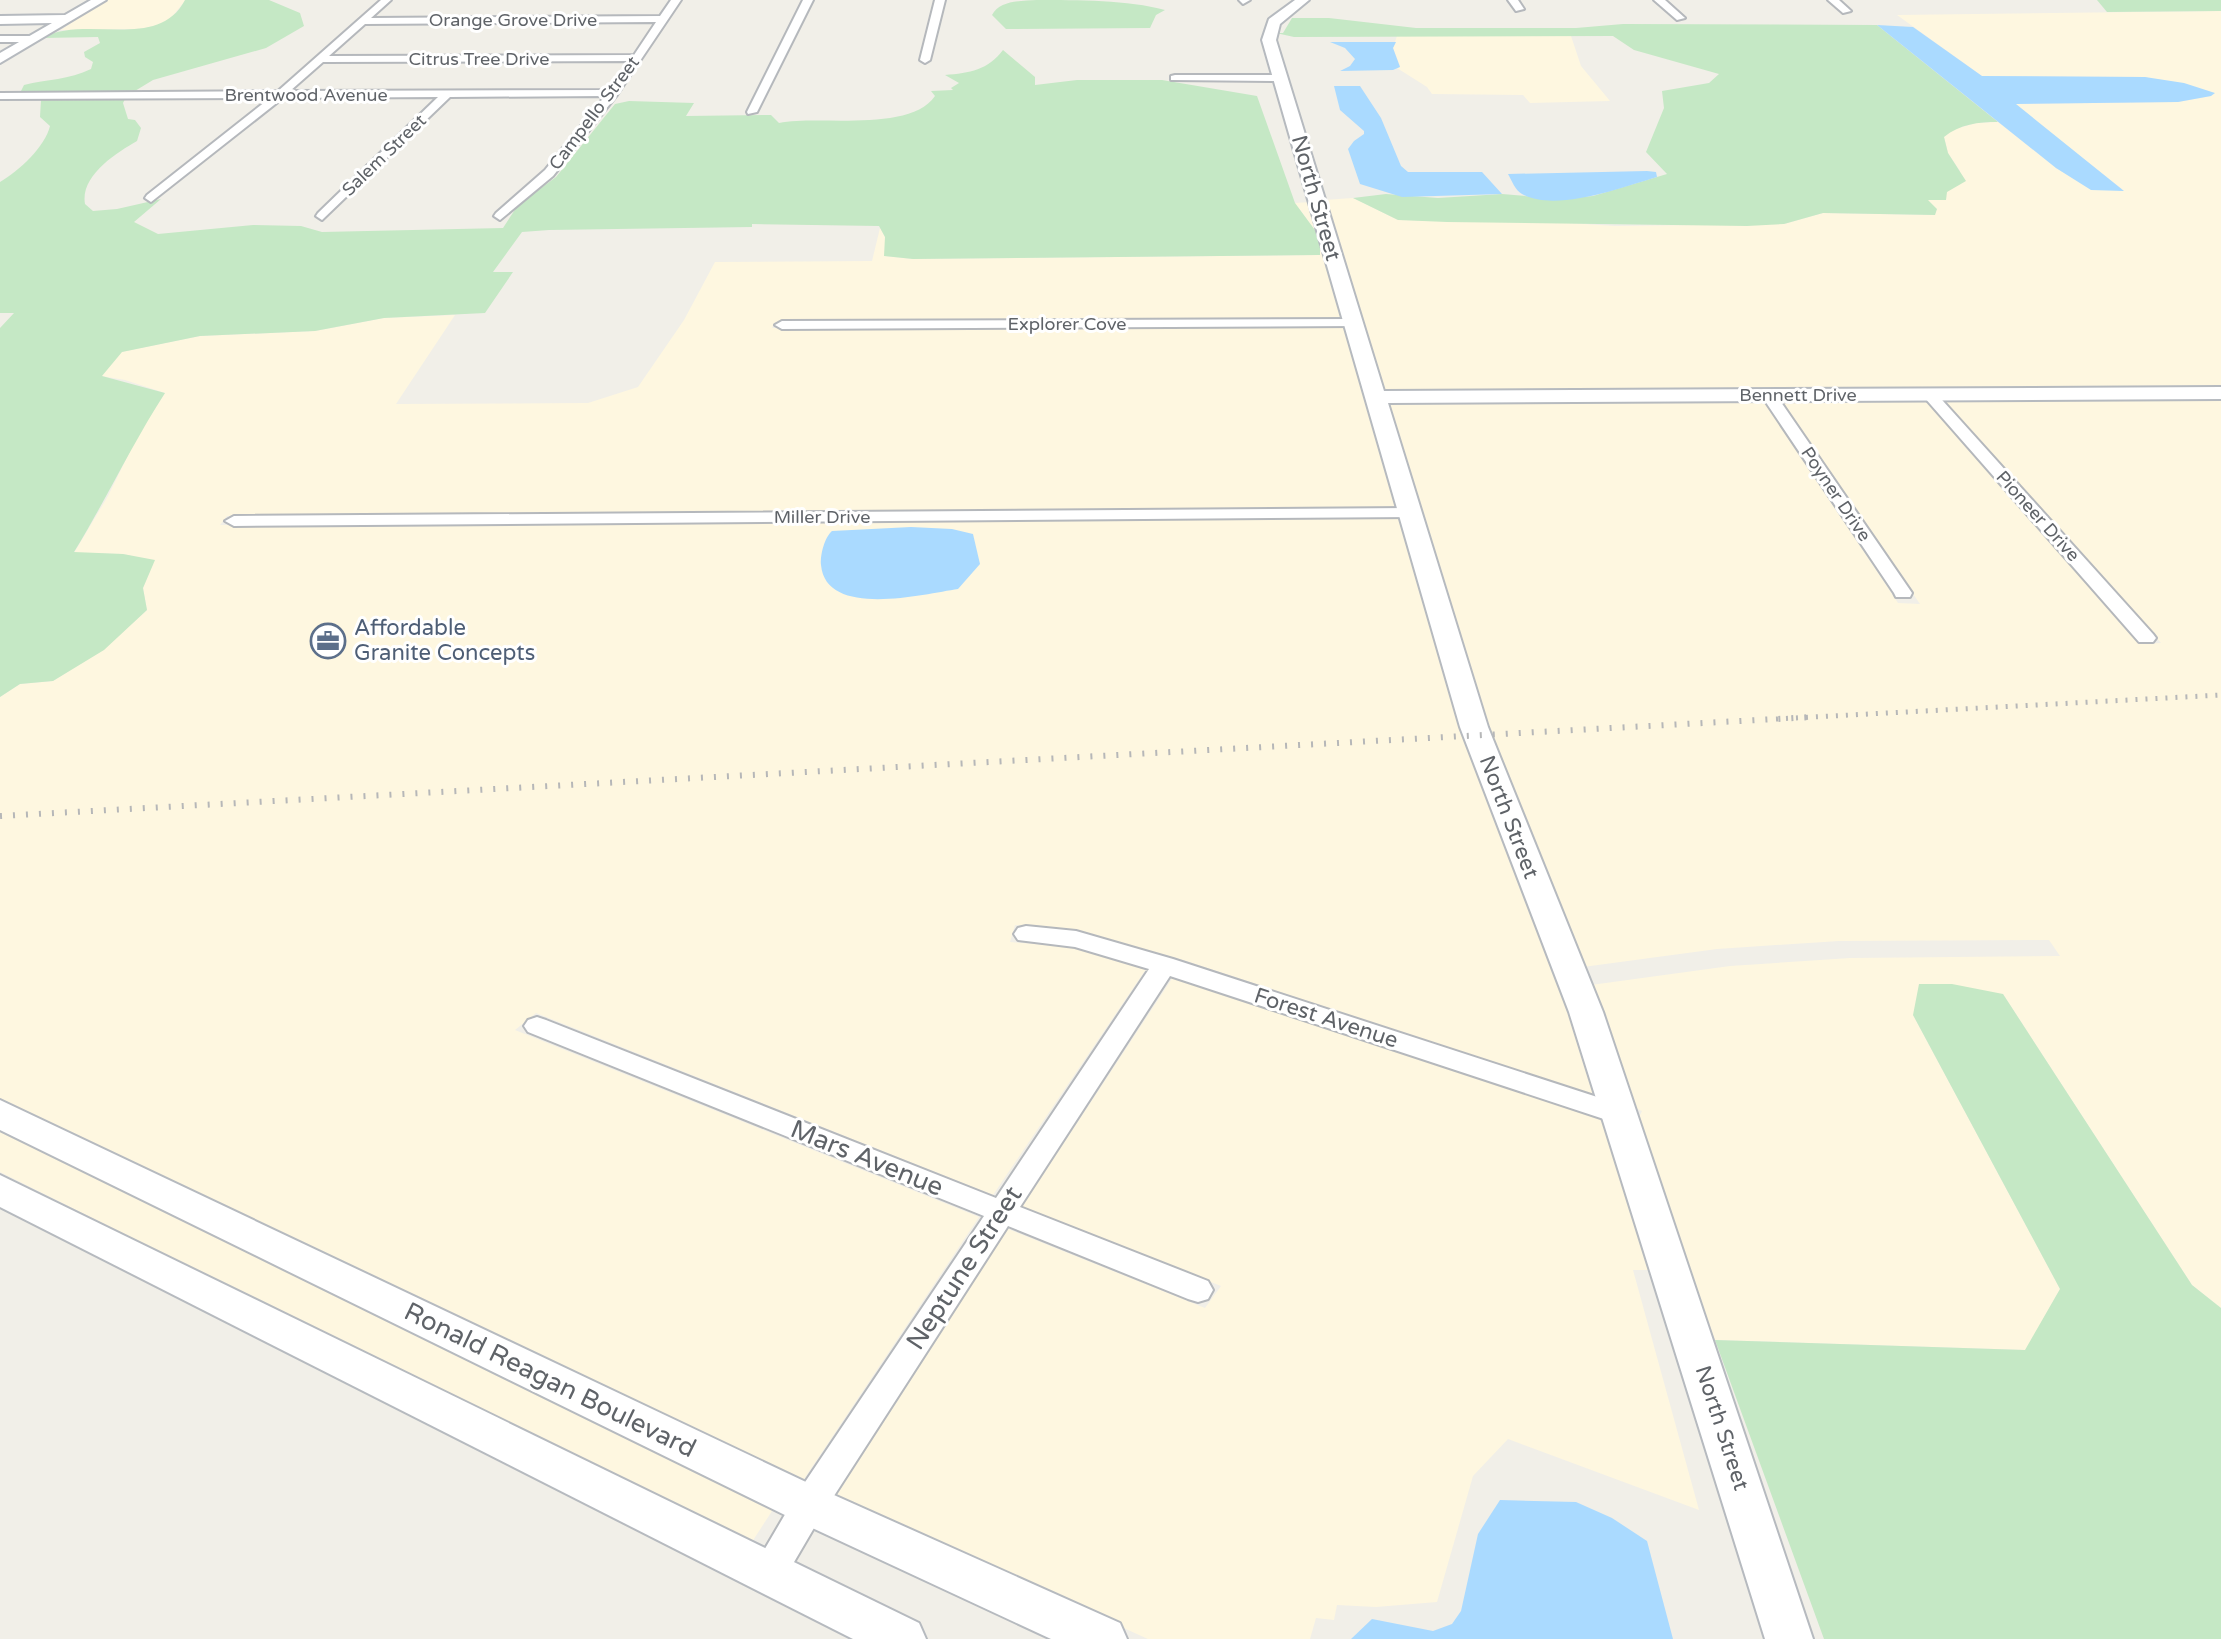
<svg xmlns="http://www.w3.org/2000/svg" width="2221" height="1639" font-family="'Varela Round',sans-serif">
<rect width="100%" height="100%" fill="#f1efe8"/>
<!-- commercial -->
<g fill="#fef7e0">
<path d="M 105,0 L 185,0 L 185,1 L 171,18 L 160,25 L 141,29 L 61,30 Z"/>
<path d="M 2221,11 L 2221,390 L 1383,393 L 1324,200 L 1353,198 L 1398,220 L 1553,222 L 1615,226 L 1784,224 L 1823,213 L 1934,215 L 1927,200 L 1947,192 L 1960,171 L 1948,153 L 1944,137 L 1952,130 L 1976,123 L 1998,122 L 2056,168 L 2091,189 L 2122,189 L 2014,104 L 2178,102 L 2211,96 L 2145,77 L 1982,76 L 1897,15 Z"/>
<path d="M 1397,36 L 1571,36 L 1581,66 L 1610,101 L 1530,103 L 1523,95 L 1432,94 L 1427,87 L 1397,68 L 1400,66 L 1393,48 Z"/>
<path d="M 1310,202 L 1343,320 L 775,322 L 772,328 L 1344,326 L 1398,508 L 227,516 L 220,525 L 1401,517 L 1599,1097 L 1183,960 L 1082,932 L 1015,925 L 1010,942 L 1071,947 L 1146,969 L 993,1195 L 536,1013 L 515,1030 L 979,1217 L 802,1482 L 0,1098 L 0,697 L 20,684 L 53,681 L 104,649 L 147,610 L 143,588 L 154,561 L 123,554 L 74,553 L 108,496 L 138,435 L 165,393 L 125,380 L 101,376 L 121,352 L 200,336 L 315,331 L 384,318 L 455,315 L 396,404 L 588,403 L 638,387 L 684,320 L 715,262 L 872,261 L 880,228 L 885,237 L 885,256 L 913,259 L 1319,255 L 1320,237 L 1295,203 Z"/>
<path d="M 2221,397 L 2221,1308 L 2192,1285 L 2003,994 L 1913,1015 L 2060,1289 L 2026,1350 L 1715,1340 L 1689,1272 L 1639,1117 L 1642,1111 L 1635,1108 L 1591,985 L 1730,966 L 1850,958 L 2060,956 L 2049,940 L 1839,941 L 1717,949 L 1583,967 L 1487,727 L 1385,400 L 1762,399 L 1898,603 L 1920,604 L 1781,399 L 1923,398 L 2139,644 L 2161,643 L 1942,398 Z"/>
<path d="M 1173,977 L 1607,1121 L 1654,1270 L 1633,1270 L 1699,1510 L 1508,1439 L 1473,1476 L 1437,1602 L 1376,1607 L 1337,1605 L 1334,1620 L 1316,1618 L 1310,1639 L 1148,1639 L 835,1498 L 1008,1229 L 1205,1308 L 1221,1286 L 1022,1207 Z"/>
<path d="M 0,1130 L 128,1191 L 240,1249 L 774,1508 L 750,1545 L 0,1172 Z"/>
</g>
<!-- green -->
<g fill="#c5e8c5">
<path d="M 185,0 L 269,0 L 300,13 L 304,26 L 266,48 L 153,80 L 130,94 L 20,93 L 24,85 C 47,79 69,80 91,69 L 93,62 L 85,57 L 84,52 L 100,43 L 98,37 L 42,38 C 85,14 158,52 185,0 Z"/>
<path d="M 1037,0 C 1078,0 1128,0 1165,10 L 1156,15 L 1150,28 L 1006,29 L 992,15 C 1000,0 1021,1 1037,0 Z"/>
<path d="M 2097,0 L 2221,0 L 2221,11 L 2107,12 Z"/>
<path d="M 1292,18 L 1329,18 L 1416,28 L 1576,28 L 1623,24 L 1877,25 L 1998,122 C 1978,122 1960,124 1944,137 L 1948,153 L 1966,181 L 1947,192 L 1946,200 L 1928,200 L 1937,209 L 1935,215 L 1823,213 L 1784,224 L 1747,226 L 1447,222 L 1398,220 L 1353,198 L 1386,194 L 1438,198 L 1502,194 L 1560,199 L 1593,196 L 1667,174 L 1646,152 L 1664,108 L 1662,91 L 1709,83 L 1719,74 L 1634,50 L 1613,36 L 1294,37 L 1276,33 L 1283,33 Z"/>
<path d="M 1003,50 L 1035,77 L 1035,85 L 1077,80 L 1162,80 L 1257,96 L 1295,203 L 1320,237 L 1320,255 L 913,259 L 884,256 L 885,237 L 879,226 L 752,224 L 752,227 L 549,230 L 522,232 L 493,272 L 513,272 L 485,313 L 384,318 L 315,331 L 200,336 L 122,352 L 102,376 L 165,393 C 132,444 106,500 74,552 L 123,554 L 155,560 L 143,588 L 147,610 L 104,650 L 53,681 L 20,684 L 0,697 L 0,328 L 14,313 L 0,313 L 0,182 C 19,171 45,147 50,126 L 40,117 L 41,100 L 34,97 L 126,97 L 123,103 L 128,119 L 135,120 L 141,128 L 137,141 C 116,153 80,176 85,204 L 93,211 L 117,209 L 161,199 L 134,222 L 158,234 L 253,225 L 301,226 L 322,232 L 503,228 L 518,205 L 556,177 L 615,104 L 629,101 L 694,103 L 686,116 L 771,115 L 779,123 C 818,115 910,133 935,96 L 931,91 L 953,90 L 951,88 L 959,83 L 945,75 C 970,73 988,70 1003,50 Z"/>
<path d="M 1919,984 L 1952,984 L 2003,994 L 2192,1285 L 2221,1308 L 2221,1639 L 1824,1639 L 1715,1340 L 2025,1350 L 2060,1289 L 1913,1015 Z"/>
</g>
<!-- water -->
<g fill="#aadaff">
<path d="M 1877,25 L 1913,27 L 1982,76 L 2145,77 L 2184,83 L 2215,93 L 2211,96 L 2178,102 L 2016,104 L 2124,191 L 2091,190 L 2056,168 Z"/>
<path d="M 1330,42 L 1396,42 L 1393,48 L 1400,67 L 1393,70 L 1340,71 L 1350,66 L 1355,59 L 1345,48 Z"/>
<path d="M 1334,86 L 1360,86 L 1381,118 L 1401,166 L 1408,172 L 1482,172 L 1502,194 L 1402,197 L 1360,184 L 1348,149 L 1354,141 L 1364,134 L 1364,131 L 1340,110 Z"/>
<path d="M 1647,171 L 1656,172 L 1657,177 C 1623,187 1555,213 1522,194 C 1515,190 1512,181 1508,174 Z"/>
<path d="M 911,527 L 952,529 L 973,534 L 980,564 L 958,589 C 924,594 826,619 821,565 C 820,554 825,537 832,531 Z"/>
<path d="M 1500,1500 L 1576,1502 L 1612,1518 L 1647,1541 L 1673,1639 L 1351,1639 L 1372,1619 L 1433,1631 L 1452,1624 L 1461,1611 L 1478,1534 Z"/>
</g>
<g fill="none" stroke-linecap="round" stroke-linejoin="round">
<!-- street casing -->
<g stroke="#b5b8bc" stroke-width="4">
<g id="street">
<path d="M 381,0 L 391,0 L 371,18 L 660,16 L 671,0 L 681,0 L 617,95 L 553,176 L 500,220 L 494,216 L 496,213 L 545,170 L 605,96 L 450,97 L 322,220 L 316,216 L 318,213 L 438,97 L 283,98 L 151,202 L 145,198 L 147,195 L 270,98 L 0,99 L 0,93 L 278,91 ZM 656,22 L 634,55 L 329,56 L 365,24 ZM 630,61 L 610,90 L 290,91 L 323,62 Z"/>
<path d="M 803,0 L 813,0 L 757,112 L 748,114 L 747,112 Z"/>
<path d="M 935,0 L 945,0 L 930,60 L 925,63 L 920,60 Z"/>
<path d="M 1239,0 L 1250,0 L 1243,4 Z"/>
<path d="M 1508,0 L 1518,0 L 1524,9 L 1516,11 Z"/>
<path d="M 1654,0 L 1665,0 L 1685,18 L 1677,20 Z"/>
<path d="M 1828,0 L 1839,0 L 1851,11 L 1843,13 Z"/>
<path d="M 0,36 L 34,36 L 39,39 L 34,42 L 0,42 Z"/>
<path d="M 1175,75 L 1282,75 L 1287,78 L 1282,81 L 1171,80 L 1171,76 Z"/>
<path d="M 1352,319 L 1357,320 L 1357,326 L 782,329 L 775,325 L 782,321 Z"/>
<path d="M 1929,389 L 1934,391 L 2153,634 L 2156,638 L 2153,642 L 2139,642 L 1924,397 L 1921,394 Z"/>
<path d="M 1769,390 L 1774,392 L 1912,593 L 1910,597 L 1896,597 L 1894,593 L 1761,395 Z"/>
<path d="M 1410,508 L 1416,509 L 1419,513 L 1416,517 L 234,526 L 225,521 L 234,516 Z"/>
<path d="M 1026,926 L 1076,931 L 1173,959 L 1631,1108 L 1635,1115 L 1631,1122 L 1622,1125 L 1170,976 L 1020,1207 L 1208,1281 L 1213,1290 L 1208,1299 L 1198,1302 L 1188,1299 L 1008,1226 L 821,1516 L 780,1586 L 768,1591 L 756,1586 L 751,1575 L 756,1564 L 797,1494 L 984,1216 L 528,1032 L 524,1026 L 528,1020 L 537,1017 L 546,1020 L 996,1198 L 1149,969 L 1075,947 L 1018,940 L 1014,934 L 1018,928 Z"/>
</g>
</g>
<!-- secondary casing -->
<g stroke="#b6babf" stroke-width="4">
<g id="secondary">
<path d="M 91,0 L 106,0 L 0,63 L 0,53 L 52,23 L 0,24 L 0,16 L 65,15 Z"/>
<path d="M 1295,0 L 1309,0 L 1280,24 L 1276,40 L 1384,391 L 2221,387 L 2221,399 L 1388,403 L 1488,727 L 1603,1012 L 1813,1639 L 1765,1639 L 1569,1012 L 1460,727 L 1262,40 L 1269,19 Z"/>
<path d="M 0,1100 L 825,1491 L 1120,1623 L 1127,1639 L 1051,1639 L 793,1519 L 0,1130 Z"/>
<path d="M 0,1175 L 919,1623 L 926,1639 L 853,1639 L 0,1207 Z"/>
</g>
</g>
<!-- street -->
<use href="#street" fill="#fff" fill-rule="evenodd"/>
<!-- secondary -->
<use href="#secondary" fill="#fff" fill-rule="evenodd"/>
<!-- rail-far1 -->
<path stroke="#b6b7b8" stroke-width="5" stroke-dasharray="2 8" stroke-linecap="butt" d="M 1776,719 L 2221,695"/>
<!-- rail -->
<path stroke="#b6b7b8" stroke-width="6" stroke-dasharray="2 11" stroke-linecap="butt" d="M 0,816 L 1813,717"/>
</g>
<!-- icons -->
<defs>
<g id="office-ring" transform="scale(1.8)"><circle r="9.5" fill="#fff" stroke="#5c6f8a" stroke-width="1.5"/><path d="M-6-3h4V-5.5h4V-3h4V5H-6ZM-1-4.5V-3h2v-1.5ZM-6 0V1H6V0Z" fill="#5c6f8a"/></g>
</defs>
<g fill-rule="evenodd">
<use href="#office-ring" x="328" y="641"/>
</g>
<g text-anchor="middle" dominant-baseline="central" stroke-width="6" stroke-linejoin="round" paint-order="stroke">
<!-- far-street labels -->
<g font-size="18" fill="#5f6368" stroke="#fff">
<text x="513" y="20">Orange Grove Drive</text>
<text x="479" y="59">Citrus Tree Drive</text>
<text x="306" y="95">Brentwood Avenue</text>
<text transform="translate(594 113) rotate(-53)">Campello Street</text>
<text transform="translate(384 155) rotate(-44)">Salem Street</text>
<text x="1067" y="324">Explorer Cove</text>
<text x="1798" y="395">Bennett Drive</text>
<text transform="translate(1836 494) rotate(56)">Poyner Drive</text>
<text transform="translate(2038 516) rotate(48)">Pioneer Drive</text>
<text x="822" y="517">Miller Drive</text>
</g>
<!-- street labels -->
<g font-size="22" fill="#5f6368" stroke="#fff">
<text transform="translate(1316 198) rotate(74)">North Street</text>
<text transform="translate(1509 817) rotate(69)">North Street</text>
<text transform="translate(1326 1018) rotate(18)">Forest Avenue</text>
<text transform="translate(1722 1428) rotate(72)">North Street</text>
</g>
<!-- service labels -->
<g font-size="22" fill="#4e5e75" stroke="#fff" text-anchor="start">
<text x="354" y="628">Affordable<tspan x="354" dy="25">Granite Concepts</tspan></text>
</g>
<!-- near-street labels -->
<g font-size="26" fill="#5f6368" stroke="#fff">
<text transform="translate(867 1158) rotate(22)">Mars Avenue</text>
<text transform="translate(964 1268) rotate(-57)">Neptune Street</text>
<text transform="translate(550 1380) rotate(26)">Ronald Reagan Boulevard</text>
</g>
</g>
</svg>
